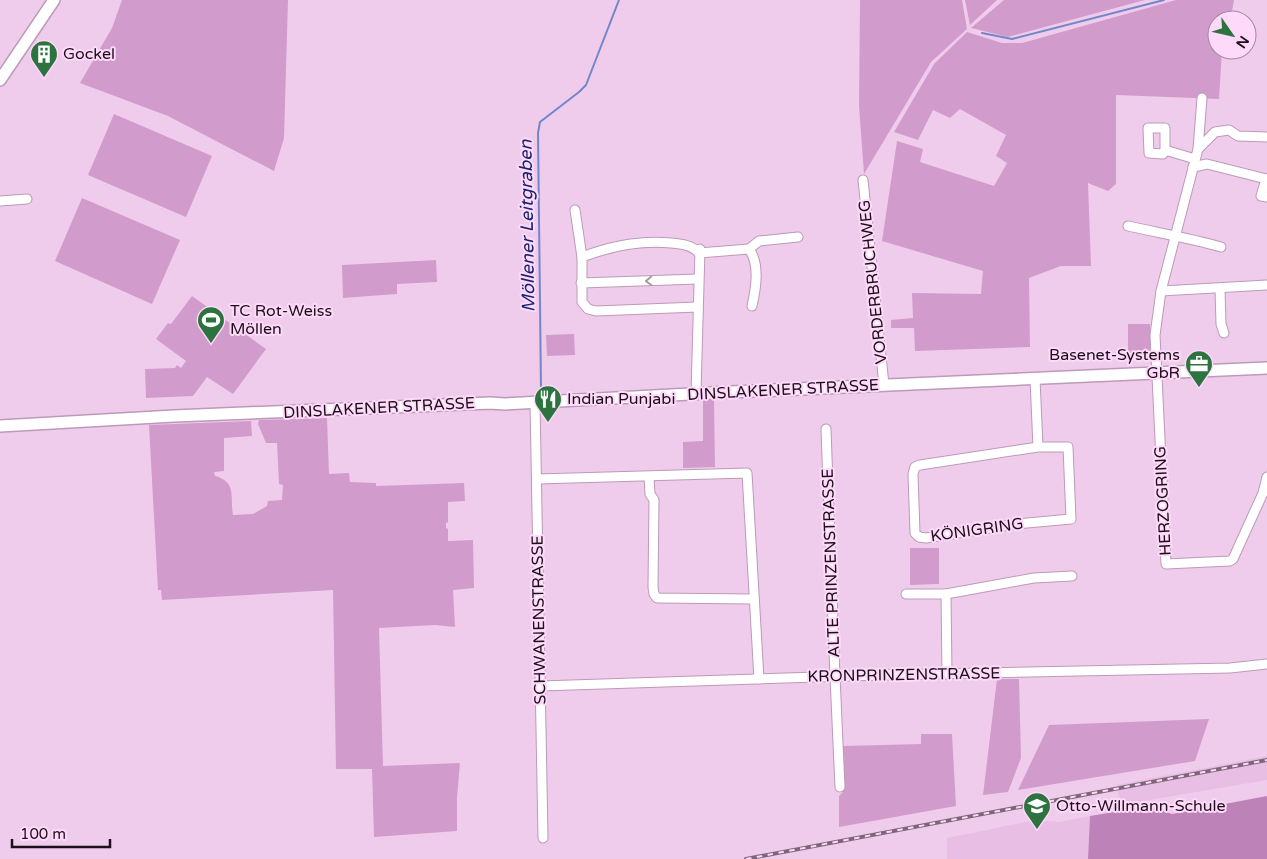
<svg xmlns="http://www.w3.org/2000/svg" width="1267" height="859" font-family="'Varela Round',sans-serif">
<rect width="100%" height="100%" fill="#f0ccec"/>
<!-- built -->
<g fill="#e8bee4">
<path d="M 1267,756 L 1267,780 L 1120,805 L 1117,785 Z"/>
<path d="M 1090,816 L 1088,859 L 947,859 L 947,838 L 1035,820 L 1059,822 Z"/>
</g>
<!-- green -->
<g fill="#d19ccc">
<path d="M 122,0 L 288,0 L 284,138 L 274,171 L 168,116 L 80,83 L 112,28 Z"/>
<path d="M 860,0 L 962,0 L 967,29 L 931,62 L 864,174 L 859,106 Z"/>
<path d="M 965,0 L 997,0 L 970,25 Z"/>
<path d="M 1004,0 L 1145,0 L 1008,37 L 971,28 Z"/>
<path d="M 1176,0 L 1234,0 L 1231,17 L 1228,20 L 1217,20 L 1217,50 L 1222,50 L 1219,99 L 1116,95 L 1116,184 L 1108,191 L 1088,183 L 1091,266 L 1061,266 L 1029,278 L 1030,347 L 915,351 L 914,328 L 891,328 L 891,320 L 913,318 L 912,293 L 981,294 L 983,271 L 882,241 L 897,141 L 923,149 L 920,162 L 994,186 L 1007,163 L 996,156 L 1006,135 L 960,109 L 950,118 L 933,110 L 918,140 L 894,132 L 934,64 L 967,32 L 1002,43 L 1022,43 Z"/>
<path d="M 114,114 L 212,156 L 186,217 L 88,175 Z"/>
<path d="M 82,198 L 180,240 L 152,304 L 55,261 Z"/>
<path d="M 436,260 L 437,282 L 397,284 L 397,294 L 343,298 L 342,265 Z"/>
<path d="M 192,296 L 266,349 L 233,394 L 207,377 L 193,396 L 146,398 L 145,369 L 175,368 L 177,365 L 181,368 L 186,361 L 156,339 L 168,323 L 171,324 Z"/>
<rect x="1128" y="324" width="22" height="30"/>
<path d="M 574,334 L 575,355 L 547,356 L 546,335 Z"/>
<path d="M 703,400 L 714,400 L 715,467 L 683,468 L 683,442 L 703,441 Z"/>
<path d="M 327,418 L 329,474 L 349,473 L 350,482 L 376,483 L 376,486 L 464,483 L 465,501 L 448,502 L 448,522 L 446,523 L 446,528 L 448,529 L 448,541 L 473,540 L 474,588 L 453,590 L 455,627 L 435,625 L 379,628 L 383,766 L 460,763 L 457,798 L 457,831 L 374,837 L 372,769 L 336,769 L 333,590 L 162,600 L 161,590 L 158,590 L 149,425 L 251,421 L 252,436 L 224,438 L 224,471 L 214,472 L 215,476 C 237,482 230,497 233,515 L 253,514 L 267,506 L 268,501 L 282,500 L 283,485 L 279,484 L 277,443 L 266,443 L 258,424 L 259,420 Z"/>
<path d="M 910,548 L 939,548 L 939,584 L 910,585 Z"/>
<path d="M 997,679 L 1019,679 L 1021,758 L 1008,792 L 983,795 Z"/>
<path d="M 1209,719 L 1195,761 L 1018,790 L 1049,725 Z"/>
<path d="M 921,734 L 952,734 L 956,806 L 839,827 L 839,796 L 843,792 L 843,746 L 921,744 Z"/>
</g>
<!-- forest -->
<path fill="#bd82b8" d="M 1267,796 L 1267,859 L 1088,859 L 1090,816 L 1150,806 L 1172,814 Z"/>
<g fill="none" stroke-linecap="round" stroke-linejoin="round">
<!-- stream -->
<g stroke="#7287ca" stroke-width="2">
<path d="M 982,33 L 1012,39 L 1164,0"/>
<path d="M 541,389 L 538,133 L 540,122 L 579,92 L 586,85 L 619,0"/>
</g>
<!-- minor casing -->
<g stroke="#bc9ab8" stroke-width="11">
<g id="minor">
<path d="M 1202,98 L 1198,149 L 1215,132 L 1229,130 L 1238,136 L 1267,137"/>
<path d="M 1198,149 L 1161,291 L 1155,335 L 1166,564 L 1230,561 L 1233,559 L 1263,493 L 1267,477"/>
<path d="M 1165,150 L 1165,128 L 1148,128 L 1149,153 L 1163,154 L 1165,150 L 1195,159"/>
<path d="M 1193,167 L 1207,164 L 1266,179 L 1261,196 L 1267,197"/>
<path d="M 863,180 L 884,385"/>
<path d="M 0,201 L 27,199"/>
<path d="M 575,210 L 582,257 L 582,302 L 588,309 L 596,311 L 697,307"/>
<path d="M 1128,226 C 1159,233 1190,238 1221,247"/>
<path d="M 749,249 L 759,241 L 798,237"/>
<path d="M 582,257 C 611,246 639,240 671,243 C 681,244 692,245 699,253 L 749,249 C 760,264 756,288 752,306"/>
<path d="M 581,283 L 698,279"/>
<path d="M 1220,289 L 1221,324 L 1224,333"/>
<path d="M 1161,291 L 1267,285"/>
<path d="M 1035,379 L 1038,447 L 1068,447 L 1071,519 L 1016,524 L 926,538 L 919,537 L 915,533 L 913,474 L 915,467 L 920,465 L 1038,447"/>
<path d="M 696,393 L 700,249"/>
<path d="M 535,402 L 543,838"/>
<path d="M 826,429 L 835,677 L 840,787"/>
<path d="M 649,477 L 650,494 L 654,500 L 653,587 L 654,594 L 657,598 L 754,599"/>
<path d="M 537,479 L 747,473 L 759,679"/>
<path d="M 906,594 L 946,594 L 1034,578 L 1072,576"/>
<path d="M 946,594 L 947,674"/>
<path d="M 541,686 L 881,675 L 1230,668 L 1267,664"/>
</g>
</g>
<!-- major casing -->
<g stroke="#bc9ab8" stroke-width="14">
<g id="major">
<path d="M 0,80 L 54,0"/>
<path d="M 0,426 L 174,416 L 490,403 L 505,404 L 709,393 L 1267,368"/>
</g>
</g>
<!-- minor -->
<use href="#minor" stroke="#fff" stroke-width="9"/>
<!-- major -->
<use href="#major" stroke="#fff" stroke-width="11"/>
<!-- rail casing -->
<g stroke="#7d667a" stroke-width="4">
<path id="rail" d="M 746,859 L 1267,760"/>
</g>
<!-- rail -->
<use href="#rail" stroke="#fed9f9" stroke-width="2" stroke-dasharray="5.5" stroke-linecap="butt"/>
</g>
<!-- one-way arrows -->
<defs><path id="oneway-chevron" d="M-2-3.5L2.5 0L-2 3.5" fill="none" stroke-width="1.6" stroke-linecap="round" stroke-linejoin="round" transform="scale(1.25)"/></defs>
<use stroke="#a49fa3" href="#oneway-chevron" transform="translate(649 281) rotate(178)"/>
<!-- icons -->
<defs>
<g id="building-pin" transform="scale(1.4375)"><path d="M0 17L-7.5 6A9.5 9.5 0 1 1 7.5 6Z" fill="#2c733f" stroke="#fed9f9"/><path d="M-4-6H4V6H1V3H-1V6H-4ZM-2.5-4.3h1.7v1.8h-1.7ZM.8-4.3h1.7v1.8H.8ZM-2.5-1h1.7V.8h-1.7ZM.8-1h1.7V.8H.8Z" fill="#fff"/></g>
<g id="stadium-pin" transform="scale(1.4375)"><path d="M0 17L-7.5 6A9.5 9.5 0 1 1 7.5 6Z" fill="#2c733f" stroke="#fed9f9"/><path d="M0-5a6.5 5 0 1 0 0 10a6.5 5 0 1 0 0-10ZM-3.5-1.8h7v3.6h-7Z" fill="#fff"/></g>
<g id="office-pin" transform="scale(1.4375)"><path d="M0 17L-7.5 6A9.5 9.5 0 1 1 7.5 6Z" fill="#2c733f" stroke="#fed9f9"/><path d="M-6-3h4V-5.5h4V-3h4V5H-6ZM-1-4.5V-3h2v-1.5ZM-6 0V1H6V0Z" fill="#fff"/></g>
<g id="restaurant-pin" transform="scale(1.4375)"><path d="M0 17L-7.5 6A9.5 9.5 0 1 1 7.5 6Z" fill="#2c733f" stroke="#fed9f9"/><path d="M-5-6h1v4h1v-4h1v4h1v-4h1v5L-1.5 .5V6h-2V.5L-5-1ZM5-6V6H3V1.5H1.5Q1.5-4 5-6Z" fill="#fff"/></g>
<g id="school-pin" transform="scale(1.4375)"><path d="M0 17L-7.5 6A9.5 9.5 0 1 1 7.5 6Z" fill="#2c733f" stroke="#fed9f9"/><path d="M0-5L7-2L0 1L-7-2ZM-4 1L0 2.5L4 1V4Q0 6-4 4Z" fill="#fff"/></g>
</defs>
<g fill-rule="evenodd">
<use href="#building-pin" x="44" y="54"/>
<use href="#stadium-pin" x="211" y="320"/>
<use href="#office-pin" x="1199" y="364"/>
<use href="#restaurant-pin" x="548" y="399"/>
<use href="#school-pin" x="1037" y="806"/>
</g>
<g text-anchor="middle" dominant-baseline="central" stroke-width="4" stroke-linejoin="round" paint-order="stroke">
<!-- poi labels -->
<g font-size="16" fill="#1c0f1a" stroke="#fed9f9" text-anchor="start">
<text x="63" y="54">Gockel</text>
<text x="230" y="311">TC Rot-Weiss<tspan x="230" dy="18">Möllen</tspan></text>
<text x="1180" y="355" text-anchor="end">Basenet-Systems<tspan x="1180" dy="18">GbR</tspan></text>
<text x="567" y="399">Indian Punjabi</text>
<text x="1056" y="806">Otto-Willmann-Schule</text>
</g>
<!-- street labels -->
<g font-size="16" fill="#1c0f1a" stroke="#fed9f9">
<text transform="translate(873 282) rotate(-96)">VORDERBRUCHWEG</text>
<text transform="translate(783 390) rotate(-3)">DINSLAKENER STRASSE</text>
<text transform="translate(379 408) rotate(-3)">DINSLAKENER STRASSE</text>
<text transform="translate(1163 501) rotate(-93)">HERZOGRING</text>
<text transform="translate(977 530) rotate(-8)">KÖNIGRING</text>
<text transform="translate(831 563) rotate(-92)">ALTE PRINZENSTRASSE</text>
<text transform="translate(539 620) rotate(-91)">SCHWANENSTRASSE</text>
<text transform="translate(904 675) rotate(-1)">KRONPRINZENSTRASSE</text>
</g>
<!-- water labels -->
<g font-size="18" font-style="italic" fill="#182471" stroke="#fed9f9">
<text transform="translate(527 226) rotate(-91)">Möllener Leitgraben</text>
</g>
</g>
<!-- north arrow -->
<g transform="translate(1232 35) rotate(124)"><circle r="24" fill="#fed9f9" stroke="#a488a0"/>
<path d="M0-4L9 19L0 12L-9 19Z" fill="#2c733f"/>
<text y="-8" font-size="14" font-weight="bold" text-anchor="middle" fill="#1c0f1a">N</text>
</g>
<!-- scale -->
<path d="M12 839v8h98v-8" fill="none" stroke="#1c0f1a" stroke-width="2.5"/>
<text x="20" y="839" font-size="15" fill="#1c0f1a" stroke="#fed9f9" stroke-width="4" paint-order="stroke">100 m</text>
</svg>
